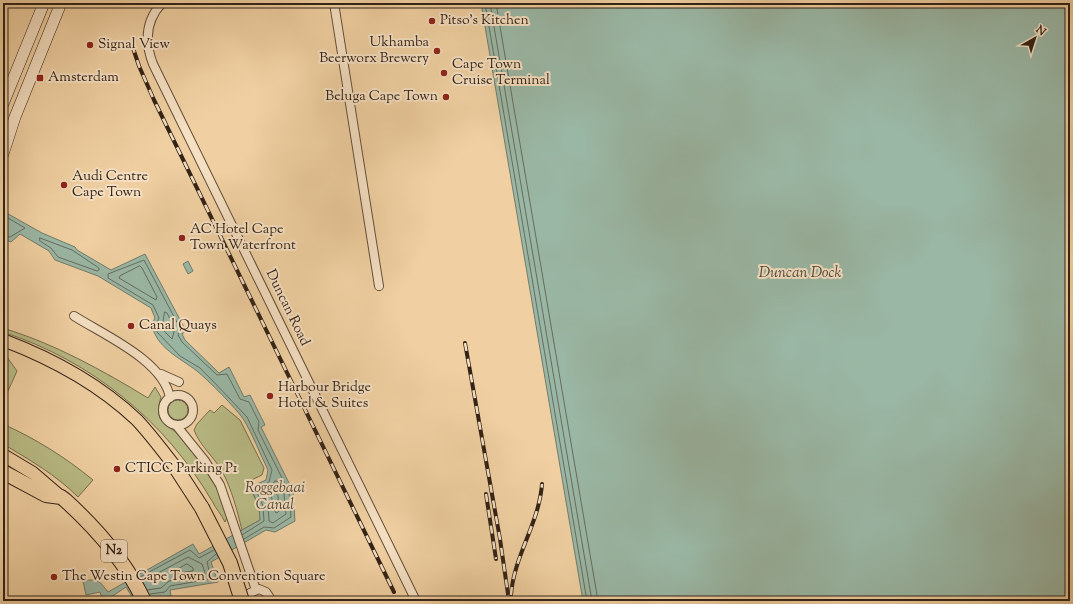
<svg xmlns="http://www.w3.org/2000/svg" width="1073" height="604" font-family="'Sorts Mill Goudy',serif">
<rect width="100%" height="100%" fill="#f0d0a2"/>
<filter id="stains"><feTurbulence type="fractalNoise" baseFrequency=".005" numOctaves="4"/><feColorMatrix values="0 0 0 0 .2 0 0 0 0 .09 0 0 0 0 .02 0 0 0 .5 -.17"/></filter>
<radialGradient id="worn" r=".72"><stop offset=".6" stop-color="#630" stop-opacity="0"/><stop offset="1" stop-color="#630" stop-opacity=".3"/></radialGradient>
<!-- green -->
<g fill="#b9bb85" stroke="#766e4e">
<path d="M 3,328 C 55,344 102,370 148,398 L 155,387 L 161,397 C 159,404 157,411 160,418 C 164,426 172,428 178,434 C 201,457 220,486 227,518 L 225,522 C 221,514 216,509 212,501 C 165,421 92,361 3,332 Z"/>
<path d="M 3,356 L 7,357 L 17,371 L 3,402 Z"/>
<circle cx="178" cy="410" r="10"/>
<path d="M 222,405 L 240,420 L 264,468 L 262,475 L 247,482 L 259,506 L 260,520 L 242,530 C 237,510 232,490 222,471 C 214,457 200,446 194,430 L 197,424 L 210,410 L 214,413 Z"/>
<path d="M 3,424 C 36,439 65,457 93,480 L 78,497 C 56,475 30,460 3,444 Z"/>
</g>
<!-- water -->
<g fill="#9ab7a5" stroke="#717b6c">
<path d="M 481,3 L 1070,3 L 1070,601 L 583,601 Z"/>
<path d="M 3,211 L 42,233 L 75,247 L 77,250 L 111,270 L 145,254 L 186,331 L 182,334 L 185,340 L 219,373 L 229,367 L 244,397 L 250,395 L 265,425 L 261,427 L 293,491 L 295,521 L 275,532 L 266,530 L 211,562 L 218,582 L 170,590 L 171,596 L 134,600 L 126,587 L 111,597 L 113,601 L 103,601 L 100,592 L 86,595 L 83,581 C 99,578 99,581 108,592 L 193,544 L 199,554 L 260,520 L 259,506 L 250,487 L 266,480 L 268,470 C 260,454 253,435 244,420 C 236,408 208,380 197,371 C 180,358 155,347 152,324 L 155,318 L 151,308 L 98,276 L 55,260 L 49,251 L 20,234 L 11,242 L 3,239 Z"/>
<path d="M 188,261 L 193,271 L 188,274 L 183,264 Z"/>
</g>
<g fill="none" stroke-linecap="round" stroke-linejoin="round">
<!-- shore -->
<g stroke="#666c5e" stroke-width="1">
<path d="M 485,3 L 587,601"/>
<path d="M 490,3 L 592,601"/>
<path d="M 496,3 L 598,601"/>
<path d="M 3,215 L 25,228 L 10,237 L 3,236"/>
<path d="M 40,238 L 72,250 L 99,268 L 99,270 L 97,271 L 58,257 L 51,248 L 40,241 Z"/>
<path d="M 140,266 L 142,268 L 157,297 L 156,300 L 119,278 L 120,276 Z"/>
<path d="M 165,312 L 167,313 L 175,328 L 172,339 L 162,329 Z"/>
<path d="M 275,481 L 278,481 L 284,494 L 286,514 L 273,523 L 269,521 L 268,504 L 263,492 L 272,486 Z"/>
<path d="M 275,492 L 278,496 L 279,511 L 277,513 L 275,512 L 271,495 Z"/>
<path d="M 242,535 L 264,521 L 263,506 L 256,490 L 269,482 L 272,470 L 247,417 L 212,380 L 200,368 L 180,356 L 157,332 L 156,325 L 159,318 L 153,305 L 108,278 L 108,274 L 144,260 L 180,328 L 178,335 L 182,342 L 217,375 L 227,374 L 240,399 L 249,402 L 259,422 L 258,430 L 289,492 L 291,517 L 274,528 L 264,527 L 244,539"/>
<path d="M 187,564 L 193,568 L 193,571 L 177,573 L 177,570 Z"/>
<path d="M 140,577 L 190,550 L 199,558 L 214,550"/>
<path d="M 143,581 L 188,557 L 202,564 L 205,573 L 204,575 L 169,581 L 161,588 L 147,590"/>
<path d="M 150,594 L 165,592 L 170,586 L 211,579 L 207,562 L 216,554"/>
</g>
<!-- street casing -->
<g stroke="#624e39" stroke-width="10">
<g id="street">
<path d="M 162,3 C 145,21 145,43 153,64 L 416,601"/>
<path d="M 334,3 L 379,286"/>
<path d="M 74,316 C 104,335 164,361 170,398"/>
<path d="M 161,374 L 179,382"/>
<circle cx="178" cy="410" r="15"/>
<path d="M 176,425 L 205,461 L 220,485 L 256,590"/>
<path d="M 247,601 L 250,593 L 259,589 L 266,592 L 272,601"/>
</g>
</g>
<!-- secondary casing -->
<g stroke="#332216" stroke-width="12">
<g id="secondary">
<path d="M 3,104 L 44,3"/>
<path d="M 3,154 L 15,117 L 61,3"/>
</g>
</g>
<!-- primary casing -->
<g stroke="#332216" stroke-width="14">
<g id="primary">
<path d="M 3,340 C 53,359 98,383 137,420 C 151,435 163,451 176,468"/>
<path d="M 3,455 L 33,473 L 61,497"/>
</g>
</g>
<!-- highway casing -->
<g stroke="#332216" stroke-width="16">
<g id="highway">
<path d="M 176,468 L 202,508"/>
<path d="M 3,472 L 46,495 L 61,497 L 65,500 C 97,529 126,562 144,601"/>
</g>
</g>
<!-- street -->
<use href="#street" stroke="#f5e0c3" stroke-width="8"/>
<!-- secondary -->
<use href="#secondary" stroke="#f5e0c3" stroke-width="11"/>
<!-- primary -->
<use href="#primary" stroke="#f0d0a2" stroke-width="12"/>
<!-- highway -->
<use href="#highway" stroke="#f0d0a2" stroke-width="14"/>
<!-- rail casing -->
<g stroke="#332216" stroke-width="4">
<g id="rail">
<path d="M 132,45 L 139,66 L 154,100 L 394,592"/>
<path d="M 465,343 L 500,539 L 509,601"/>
<path d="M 486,494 L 496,559"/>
<path d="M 511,595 C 514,555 539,524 542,484"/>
</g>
</g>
<!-- rail -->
<use href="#rail" stroke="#f5e0c3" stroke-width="2.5" stroke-dasharray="8" stroke-linecap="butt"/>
<!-- highway-bridge casing -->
<g stroke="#332216" stroke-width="16" stroke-linecap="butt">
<path id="highway-bridge" d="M 202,508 L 230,563 L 242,601"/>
</g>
<!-- highway-bridge -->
<use href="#highway-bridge" stroke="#f0d0a2" stroke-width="14"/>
</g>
<!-- markers -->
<g fill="#8f2418" stroke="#f5e0c3" stroke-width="1.5">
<circle cx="432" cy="21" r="4"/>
<circle cx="90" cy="45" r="4"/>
<circle cx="437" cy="51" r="4"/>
<circle cx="444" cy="73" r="4"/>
<rect x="36" y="74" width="8" height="8" rx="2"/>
<circle cx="446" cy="97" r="4"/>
<circle cx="64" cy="185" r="4"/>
<circle cx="182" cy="238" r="4"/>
<circle cx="131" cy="326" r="4"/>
<circle cx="270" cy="396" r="4"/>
<circle cx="117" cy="469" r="4"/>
<circle cx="54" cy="577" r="4"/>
</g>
<g text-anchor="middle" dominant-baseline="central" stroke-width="4" stroke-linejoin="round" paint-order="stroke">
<!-- shield labels -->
<rect fill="#f5e0c3" stroke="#6d5b4a" stroke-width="1" x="101" y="540" width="26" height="22" rx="3"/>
<g font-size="13" font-weight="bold" fill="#332216">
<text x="114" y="551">N2</text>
</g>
<!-- poi labels -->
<g font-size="14" fill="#332216" stroke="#f5e0c3" text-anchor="start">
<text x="440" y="21">Pitso's Kitchen</text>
<text x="429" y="43" text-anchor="end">Ukhamba<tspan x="429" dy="16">Beerworx Brewery</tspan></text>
<text x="98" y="45">Signal View</text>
<text x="452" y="65">Cape Town<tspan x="452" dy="16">Cruise Terminal</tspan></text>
<text x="48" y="78">Amsterdam</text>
<text x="438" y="97" text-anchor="end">Beluga Cape Town</text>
<text x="72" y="177">Audi Centre<tspan x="72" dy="16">Cape Town</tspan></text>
<text x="190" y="230">AC Hotel Cape<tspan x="190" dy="16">Town Waterfront</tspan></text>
<text x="139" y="326">Canal Quays</text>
<text x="278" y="388">Harbour Bridge<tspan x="278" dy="16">Hotel &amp; Suites</tspan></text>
<text x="125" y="469">CTICC Parking P1</text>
<text x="62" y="577">The Westin Cape Town Convention Square</text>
</g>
<!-- street labels -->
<g font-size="14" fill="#332216" stroke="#f5e0c3">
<text transform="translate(287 308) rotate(64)">Duncan Road</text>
</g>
<!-- water labels -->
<g font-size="15" font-style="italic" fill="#4d473a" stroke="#f5e0c3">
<text x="800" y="273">Duncan Dock</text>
<text x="275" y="488">Roggebaai<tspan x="275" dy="17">Canal</tspan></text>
</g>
</g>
<!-- margin -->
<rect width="1073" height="604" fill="none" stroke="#f0d0a2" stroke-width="16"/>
<rect x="4" y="4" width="1065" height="596" fill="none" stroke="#332216" stroke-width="2"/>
<rect x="8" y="8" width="1057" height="588" fill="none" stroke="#332216"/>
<!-- north arrow -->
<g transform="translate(1035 38) rotate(39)" stroke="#f5e0c3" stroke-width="3" paint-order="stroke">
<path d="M0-3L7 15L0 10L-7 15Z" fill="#332216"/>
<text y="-6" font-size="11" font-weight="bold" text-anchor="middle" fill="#332216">N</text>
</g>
<rect width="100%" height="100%" filter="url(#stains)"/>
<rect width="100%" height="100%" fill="url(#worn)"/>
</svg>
